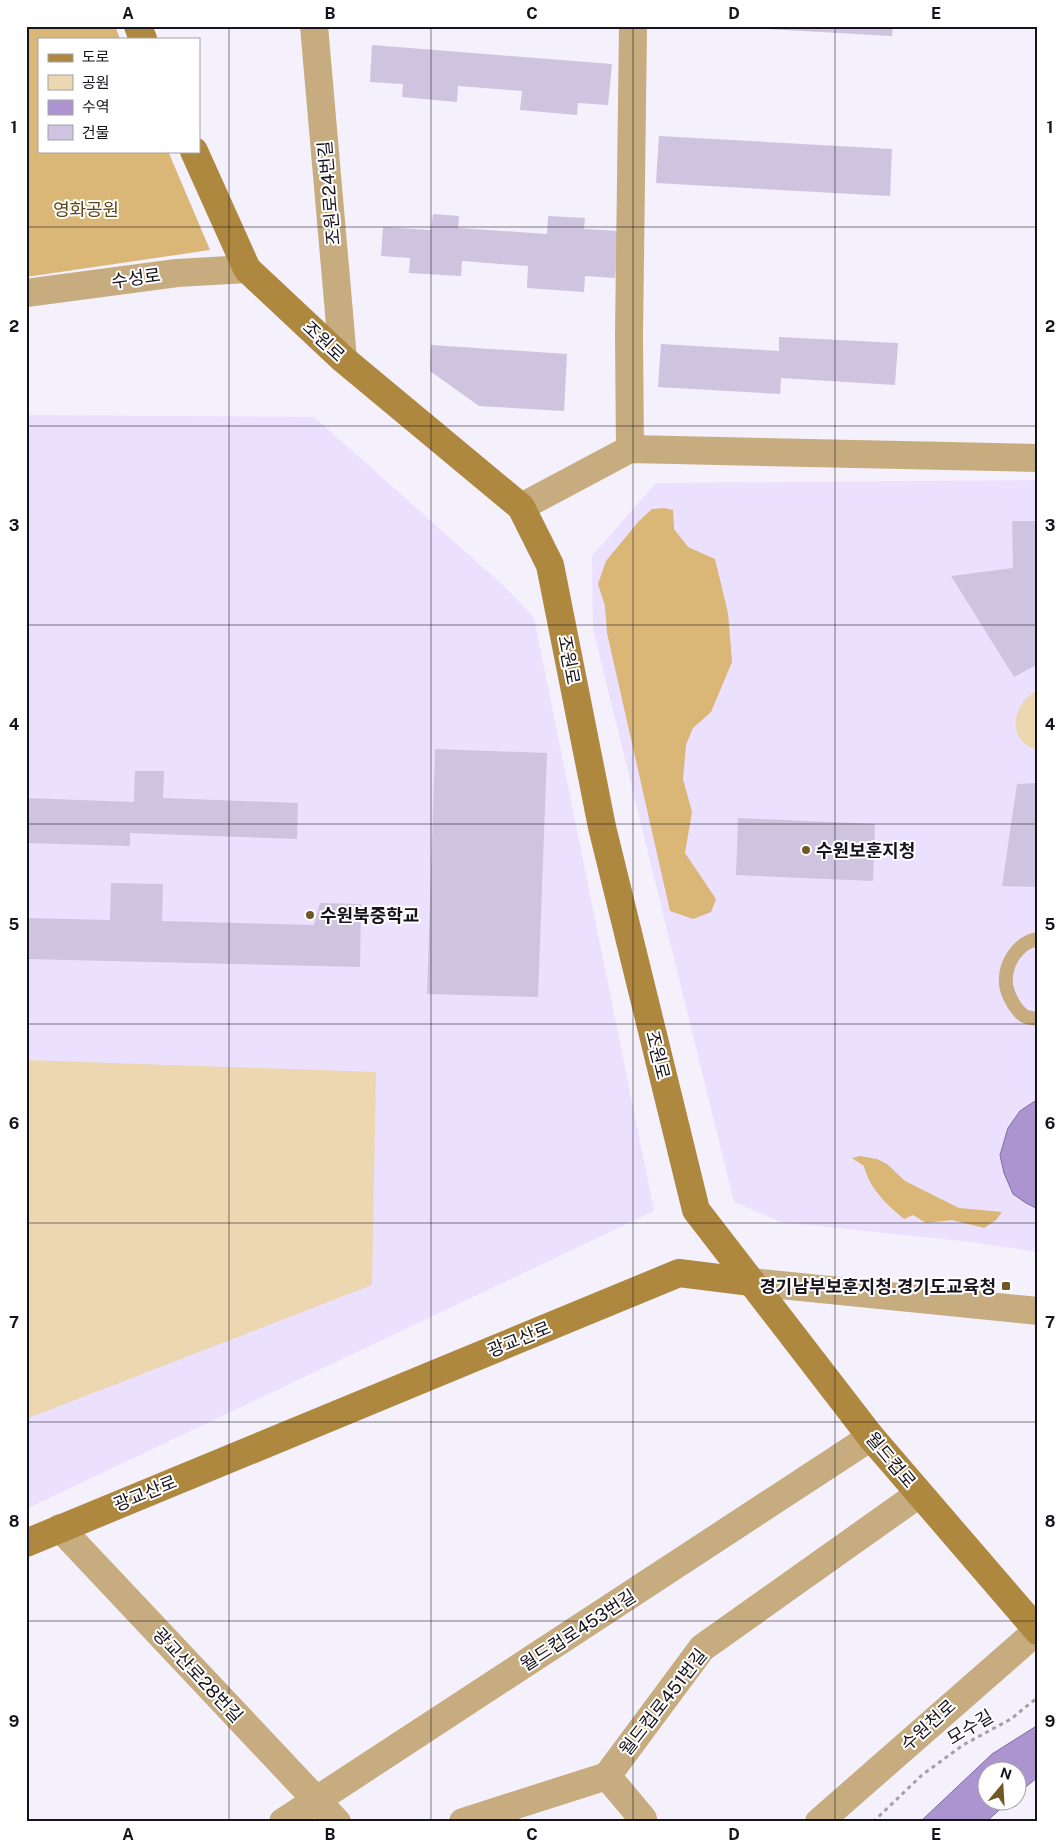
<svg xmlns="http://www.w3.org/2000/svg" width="1064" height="1848" font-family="'Public Sans','Noto Sans KR',sans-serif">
<rect width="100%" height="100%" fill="#f4f0fc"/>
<!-- built -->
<g fill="#ebe0fe">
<path d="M 26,415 L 314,417 L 505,587 L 534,618 L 654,1211 L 26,1509 Z"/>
<path d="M 1038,480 L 1038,1252 L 971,1242 L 781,1222 L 734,1202 L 593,629 L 592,556 L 656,483 Z"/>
</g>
<!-- green -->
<g fill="#edd7b1">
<path d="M 1038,689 L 1038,750 C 1014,744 1010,721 1023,702 C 1027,697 1033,693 1038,689 Z"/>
<path d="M 26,1060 L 376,1072 L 372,1285 L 26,1419 Z"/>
</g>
<!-- forest -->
<g fill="#dab677">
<path d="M 26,26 L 115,26 L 120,39 L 39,39 L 39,151 L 168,151 L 210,250 L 26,277 Z"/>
<path d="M 664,508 L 673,510 L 674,529 L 688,547 L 715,559 L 728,613 L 732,662 L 711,712 L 693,728 L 686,745 L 683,779 L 692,812 L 685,853 L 716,899 L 711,912 L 693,919 L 670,911 L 607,633 L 605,606 L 598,584 L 606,561 L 639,521 L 652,509 Z"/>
<path d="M 860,1156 L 877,1159 L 887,1164 L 905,1181 L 959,1208 L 1002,1212 L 996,1220 L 984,1228 L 952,1220 L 926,1223 L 913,1215 L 904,1219 C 887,1205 869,1188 864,1166 L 852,1158 Z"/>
</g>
<!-- water -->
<g fill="#ac94d1" stroke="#7f6d9b">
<path d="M 1038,1099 L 1038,1209 L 1026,1203 L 1013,1194 L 1004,1173 L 1000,1155 L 1008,1128 L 1020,1111 Z"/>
<path d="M 1038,1725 L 1038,1777 L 1017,1794 L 1016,1770 L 986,1770 L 986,1800 L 1009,1801 L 986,1822 L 920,1822 L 992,1754 Z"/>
</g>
<!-- building -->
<g fill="#cec4e0">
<path d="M 748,26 L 893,26 L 892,36 L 748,28 Z"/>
<path d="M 372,45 L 612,64 L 608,105 L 578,103 L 577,115 L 520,110 L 522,91 L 458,86 L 457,102 L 402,97 L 403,84 L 370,82 Z"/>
<path d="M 659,136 L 892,149 L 890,196 L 656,183 Z"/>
<path d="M 433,214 L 459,216 L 458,228 L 547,234 L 548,216 L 585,218 L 584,229 L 619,231 L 615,278 L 585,276 L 584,292 L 527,288 L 528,266 L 462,261 L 461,276 L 409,273 L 410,258 L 381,256 L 383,227 L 431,230 Z"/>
<path d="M 779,337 L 898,343 L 895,385 L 781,378 L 780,394 L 658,387 L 661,344 L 779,351 Z"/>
<path d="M 431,345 L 567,354 L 564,411 L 479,406 L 430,371 Z"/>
<path d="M 1012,521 L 1038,521 L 1038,664 L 1014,677 L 951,576 L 1013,568 Z"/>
<path d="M 435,749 L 547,753 L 538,997 L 427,994 Z"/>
<path d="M 135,771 L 164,771 L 163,798 L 298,803 L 297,839 L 130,833 L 130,846 L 26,843 L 26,798 L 134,802 Z"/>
<path d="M 1038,783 L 1038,887 L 1002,886 L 1017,784 Z"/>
<path d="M 738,818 L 875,824 L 873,881 L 736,875 Z"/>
<path d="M 111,883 L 163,884 L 162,921 L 314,925 L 320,903 L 361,904 L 360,967 L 26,959 L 26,918 L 110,920 Z"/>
</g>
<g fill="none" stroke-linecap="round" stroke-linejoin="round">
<!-- path -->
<path stroke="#a29eaa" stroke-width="3" stroke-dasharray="4 4" stroke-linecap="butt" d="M 873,1822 L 922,1775 L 963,1745 L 1011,1719 L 1038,1697"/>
<!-- service -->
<path stroke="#c6ac7e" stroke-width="14" d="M 1038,939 C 1018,942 1004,964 1006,984 C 1007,994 1015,1009 1023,1015 C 1026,1018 1033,1018 1038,1019"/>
<!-- minor -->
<g stroke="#c6ac7e" stroke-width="28">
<path d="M 630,449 L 629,336 L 633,26"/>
<path d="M 521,507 L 630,449 L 1038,458"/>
<path d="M 60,1528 L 337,1822"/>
<path d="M 607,1776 L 643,1819 L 641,1822"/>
<path d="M 283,1822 L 871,1437"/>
<path d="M 463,1822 L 607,1776 L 702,1648 L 919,1494"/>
<path d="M 819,1822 L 1038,1630"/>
</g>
<!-- tertiary -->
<g stroke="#c6ac7e" stroke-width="28">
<path d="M 314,26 L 343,359"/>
<path d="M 26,293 L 177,273 L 247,269"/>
<path d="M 751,1282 L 1038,1311"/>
</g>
<!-- secondary -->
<g stroke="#af883f" stroke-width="28">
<path d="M 138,26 L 143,39"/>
<path d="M 194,151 L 247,269 L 343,359 L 521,507 L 550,565 L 602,827 L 696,1210 L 871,1437 L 1038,1631"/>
<path d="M 26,1543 L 679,1273 L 751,1282"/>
</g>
</g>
<!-- grid -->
<path fill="none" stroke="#17131d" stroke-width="1" stroke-opacity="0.55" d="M 229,26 L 229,1822M 431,26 L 431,1822M 633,26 L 633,1822M 835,26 L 835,1822M 26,227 L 1038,227M 26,426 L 1038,426M 26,625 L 1038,625M 26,824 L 1038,824M 26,1024 L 1038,1024M 26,1223 L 1038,1223M 26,1422 L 1038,1422M 26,1621 L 1038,1621"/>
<!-- markers -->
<g fill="#715728" stroke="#fff" stroke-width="2">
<circle cx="806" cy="850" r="5"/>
<circle cx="310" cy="915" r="5"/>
<rect x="1001" y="1281" width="10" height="10" rx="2.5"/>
</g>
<g text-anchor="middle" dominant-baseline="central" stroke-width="4" stroke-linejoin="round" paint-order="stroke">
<!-- street labels -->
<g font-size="18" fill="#17131d" stroke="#fff">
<text transform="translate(329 193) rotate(-95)">조원로24번길</text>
<text transform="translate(136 278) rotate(-8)">수성로</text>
<text transform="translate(324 341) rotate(43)">조원로</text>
<text transform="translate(569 660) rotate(79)">조원로</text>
<text transform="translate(658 1055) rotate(76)">조원로</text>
<text transform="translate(519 1339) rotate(-22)">광교산로</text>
<text transform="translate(891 1460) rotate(50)">월드컵로</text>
<text transform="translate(145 1493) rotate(-22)">광교산로</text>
<text transform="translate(578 1630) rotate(-33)">월드컵로453번길</text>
<text transform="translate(198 1675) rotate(47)">광교산로28번길</text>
<text transform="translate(663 1702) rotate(-52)">월드컵로451번길</text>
<text transform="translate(928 1725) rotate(-42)">수원천로</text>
<text transform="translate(970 1727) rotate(-31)">모수길</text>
</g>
<!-- park labels -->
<g font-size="18" fill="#5e4514" stroke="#fff">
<text x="86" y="209">영화공원</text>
</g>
<!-- poi labels -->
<g font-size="18" font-weight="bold" fill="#17131d" stroke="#fff" text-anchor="start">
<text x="816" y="850">수원보훈지청</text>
<text x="320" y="915">수원북중학교</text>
<text x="996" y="1286" text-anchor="end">경기남부보훈지청.경기도교육청</text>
</g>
</g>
<!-- border -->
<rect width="1064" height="1848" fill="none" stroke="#ffffff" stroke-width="55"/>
<!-- legend -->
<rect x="38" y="38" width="162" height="115" fill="#ffffff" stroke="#a2a1a5"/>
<rect x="48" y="54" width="25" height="8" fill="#af883f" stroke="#a2a1a5"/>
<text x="82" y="62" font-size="15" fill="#17131d">도로</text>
<rect x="48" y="75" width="25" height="15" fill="#edd7b1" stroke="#a2a1a5"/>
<text x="82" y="88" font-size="15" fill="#17131d">공원</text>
<rect x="48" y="100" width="25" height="15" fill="#ac94d1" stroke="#a2a1a5"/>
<text x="82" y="112" font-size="15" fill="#17131d">수역</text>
<rect x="48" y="125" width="25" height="15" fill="#cec4e0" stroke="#a2a1a5"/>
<text x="82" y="138" font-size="15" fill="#17131d">건물</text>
<!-- north arrow -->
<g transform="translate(1002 1786) rotate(18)"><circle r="24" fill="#ffffff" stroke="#a2a1a5"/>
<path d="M0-4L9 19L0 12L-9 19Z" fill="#715728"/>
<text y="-8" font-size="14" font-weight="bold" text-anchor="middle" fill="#17131d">N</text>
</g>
<rect x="28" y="28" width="1008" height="1792" fill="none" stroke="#17131d" stroke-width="2"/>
<g font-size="16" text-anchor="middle" font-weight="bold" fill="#17131d">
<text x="128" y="19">A</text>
<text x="330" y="19">B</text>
<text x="532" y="19">C</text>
<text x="734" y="19">D</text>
<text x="936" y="19">E</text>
<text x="14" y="133">1</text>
<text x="1050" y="133">1</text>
<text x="14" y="332">2</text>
<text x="1050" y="332">2</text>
<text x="14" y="531">3</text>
<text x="1050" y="531">3</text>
<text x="14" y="730">4</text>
<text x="1050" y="730">4</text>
<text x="14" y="930">5</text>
<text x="1050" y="930">5</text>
<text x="14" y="1129">6</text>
<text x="1050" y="1129">6</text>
<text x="14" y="1328">7</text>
<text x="1050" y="1328">7</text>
<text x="14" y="1527">8</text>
<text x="1050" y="1527">8</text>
<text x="14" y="1727">9</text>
<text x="1050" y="1727">9</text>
<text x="128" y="1840">A</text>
<text x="330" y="1840">B</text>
<text x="532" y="1840">C</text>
<text x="734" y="1840">D</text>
<text x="936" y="1840">E</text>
</g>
</svg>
